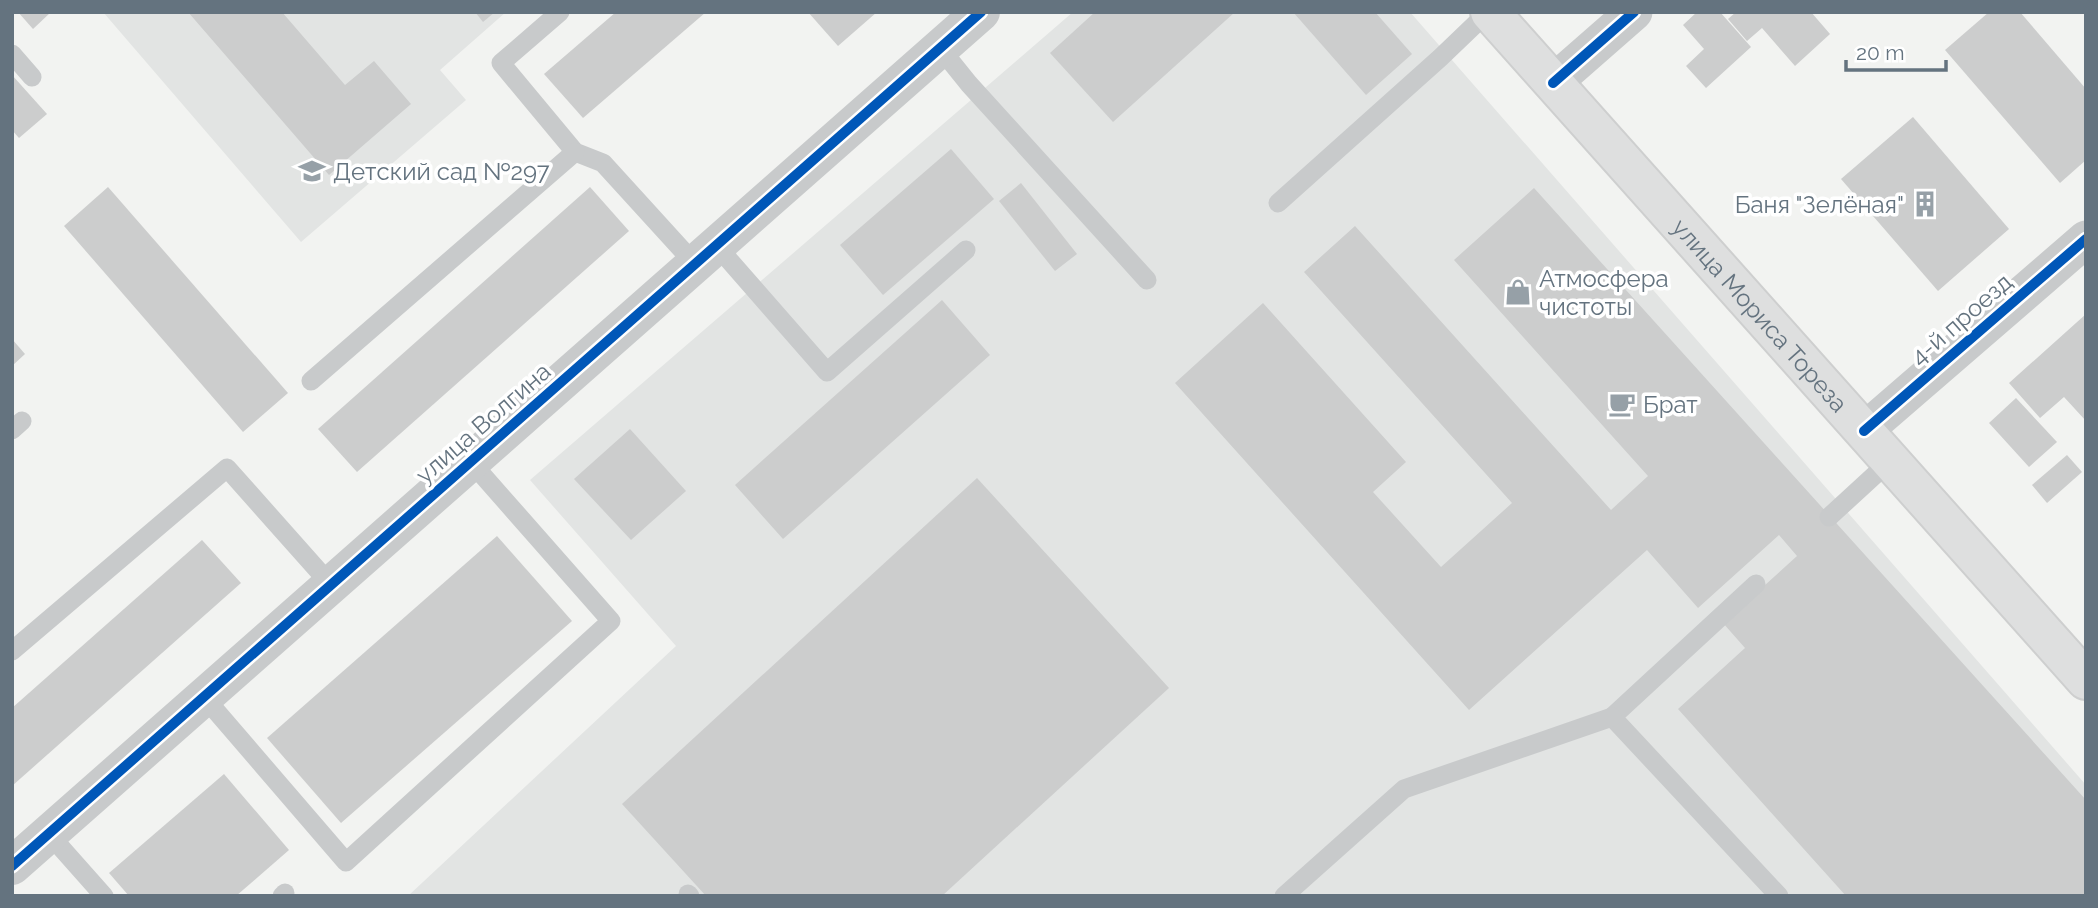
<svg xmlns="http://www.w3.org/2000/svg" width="2098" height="908" font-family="Raleway,sans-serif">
<rect width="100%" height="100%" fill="#f2f3f1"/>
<!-- built -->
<g fill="#e2e4e3">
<path d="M 103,12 L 506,12 L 440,70 L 466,100 L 301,242 Z"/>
<path d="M 1073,12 L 1410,12 L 2086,785 L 2086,896 L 408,896 L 676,646 L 530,480 Z"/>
</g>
<!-- building -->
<g fill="#cccdcd">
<path d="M 18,12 L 51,12 L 33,29 Z"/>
<path d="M 188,12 L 282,12 L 345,85 L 374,61 L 411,104 L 329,175 Z"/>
<path d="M 475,12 L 495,12 L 483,22 Z"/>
<path d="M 616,12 L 706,12 L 583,118 L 544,74 Z"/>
<path d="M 808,12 L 877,12 L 838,46 Z"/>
<path d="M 1095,12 L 1235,12 L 1113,122 L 1050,53 Z"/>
<path d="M 1293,12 L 1375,12 L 1412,54 L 1366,95 Z"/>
<path d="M 1697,12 L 1720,12 L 1751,47 L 1706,88 L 1686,66 L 1704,49 L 1683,25 Z"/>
<path d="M 1736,12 L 1811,12 L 1830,34 L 1795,66 L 1762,28 L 1747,41 L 1728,19 Z"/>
<path d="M 1989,12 L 2020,12 L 2086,89 L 2086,160 L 2060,183 L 1945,50 Z"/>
<path d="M 12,75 L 47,114 L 19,138 L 12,130 Z"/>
<path d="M 1913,117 L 2009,229 L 1938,291 L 1841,179 Z"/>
<path d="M 951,149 L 994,199 L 883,295 L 840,245 Z"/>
<path d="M 1021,183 L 1077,254 L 1055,271 L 999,201 Z"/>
<path d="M 108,187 L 288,393 L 243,432 L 64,226 Z"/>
<path d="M 590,187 L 629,231 L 357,472 L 318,429 Z"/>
<path d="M 1534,188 L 2086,800 L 2086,896 L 1846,896 L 1678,709 L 1745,648 L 1723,623 L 1797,556 L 1779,535 L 1698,608 L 1647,550 L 1469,710 L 1175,383 L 1263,303 L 1406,462 L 1373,492 L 1441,567 L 1512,503 L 1304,272 L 1355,226 L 1611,510 L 1648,476 L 1454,260 Z"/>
<path d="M 942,300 L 990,355 L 783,539 L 735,485 Z"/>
<path d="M 2086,314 L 2086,421 L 2064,397 L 2040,418 L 2009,383 Z"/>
<path d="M 12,339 L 25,354 L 12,366 Z"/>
<path d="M 2016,398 L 2057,442 L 2029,467 L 1989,423 Z"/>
<path d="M 630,429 L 686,491 L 631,540 L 574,479 Z"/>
<path d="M 2067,455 L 2082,472 L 2047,503 L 2032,485 Z"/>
<path d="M 977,478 L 1169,688 L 942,896 L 706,896 L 622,804 Z"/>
<path d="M 497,536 L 572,621 L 341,823 L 267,738 Z"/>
<path d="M 202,540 L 241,583 L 12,786 L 12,708 Z"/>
<path d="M 224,774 L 289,850 L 236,896 L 129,896 L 109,873 Z"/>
</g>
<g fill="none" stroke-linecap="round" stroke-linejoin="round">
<!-- secondary casing -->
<g stroke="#cecfcf" stroke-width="42">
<g id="secondary">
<path id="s1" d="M 1490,12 L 2086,680"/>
</g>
</g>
<!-- service -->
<g stroke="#c8cacb" stroke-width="19">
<path d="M 560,12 L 501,63 L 575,152 L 603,163 L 695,264"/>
<path d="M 940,48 L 969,84 L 1147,280"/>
<path d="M 12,54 L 32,77"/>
<path d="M 1278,203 L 1440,58 L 1488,12"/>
<path d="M 719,243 L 729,260 L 827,372 L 966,250"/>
<path d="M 311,381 L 575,152"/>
<path d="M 12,430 L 22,421"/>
<path d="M 1829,517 L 1890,461"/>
<path d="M 1756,584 L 1612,717 L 1779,896"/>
<path d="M 12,651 L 227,468 L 331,585"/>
<path d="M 204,697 L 346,862 L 611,621 L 471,462"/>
<path d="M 49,834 L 104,896"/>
<path d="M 688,894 L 690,896"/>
<path d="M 282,896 L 285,893"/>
<path d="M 1284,896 L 1404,789 L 1612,717"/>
</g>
<!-- minor -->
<g stroke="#c8cacb" stroke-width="37">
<path d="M 1553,83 L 1634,12"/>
<path d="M 1864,431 L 2086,239"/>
</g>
<!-- tertiary -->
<path stroke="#c8cacb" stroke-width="38" d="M 12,866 L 981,12"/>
<!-- secondary -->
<use href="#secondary" stroke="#dedfdf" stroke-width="38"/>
<!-- cycleway casing -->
<g stroke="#fff" stroke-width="15">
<g id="cycleway">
<path d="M 1553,83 L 1634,12"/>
<path d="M 1864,431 L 2086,239"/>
<path d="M 12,866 L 981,12"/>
</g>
</g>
<!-- cycleway -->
<use href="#cycleway" stroke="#0057b8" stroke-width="10"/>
</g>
<!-- icons -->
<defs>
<g id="school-bare" transform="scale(2.1)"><path d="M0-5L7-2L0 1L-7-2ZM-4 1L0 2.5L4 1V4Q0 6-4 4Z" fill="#96a0a7" stroke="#fff" stroke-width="2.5" paint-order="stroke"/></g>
<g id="building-bare" transform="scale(2.1)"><path d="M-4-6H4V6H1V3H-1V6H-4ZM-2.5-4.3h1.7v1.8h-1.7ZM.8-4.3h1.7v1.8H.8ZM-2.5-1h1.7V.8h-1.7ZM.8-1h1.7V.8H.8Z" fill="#96a0a7" stroke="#fff" stroke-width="2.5" paint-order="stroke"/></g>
<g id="shop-bare" transform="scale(2.1)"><path d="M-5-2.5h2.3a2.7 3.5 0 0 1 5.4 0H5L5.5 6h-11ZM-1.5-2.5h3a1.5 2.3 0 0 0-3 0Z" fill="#96a0a7" stroke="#fff" stroke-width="2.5" paint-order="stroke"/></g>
<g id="cafe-bare" transform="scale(2.1)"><path d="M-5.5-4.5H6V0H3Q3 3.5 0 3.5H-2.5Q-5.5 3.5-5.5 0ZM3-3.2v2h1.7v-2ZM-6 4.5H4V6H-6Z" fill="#96a0a7" stroke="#fff" stroke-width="2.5" paint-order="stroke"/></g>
</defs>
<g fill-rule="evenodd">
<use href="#school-bare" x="312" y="171"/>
<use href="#building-bare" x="1925" y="204"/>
<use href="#shop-bare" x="1518" y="292"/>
<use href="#cafe-bare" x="1622" y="404"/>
</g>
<g text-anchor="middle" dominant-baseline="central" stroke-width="7" stroke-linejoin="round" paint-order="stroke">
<!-- poi labels -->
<g font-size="24" fill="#64737f" stroke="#fff" text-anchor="start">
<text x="333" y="171">Детский сад №297</text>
<text x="1904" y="204" text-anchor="end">Баня "Зелёная"</text>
<text x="1539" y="278">Атмосфера<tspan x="1539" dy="28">чистоты</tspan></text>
<text x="1643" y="404">Брат</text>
</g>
<!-- street labels -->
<g font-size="24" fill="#64737f" stroke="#fff">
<text stroke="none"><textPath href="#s1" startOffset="406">улица Мориса Тореза</textPath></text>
<text transform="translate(1961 319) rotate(-41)">4-й проезд</text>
<text transform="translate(483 423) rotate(-41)">улица Волгина</text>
</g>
</g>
<!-- border -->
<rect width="2098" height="908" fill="none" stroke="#64737f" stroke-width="28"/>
<!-- scale -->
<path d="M1846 60v10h100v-10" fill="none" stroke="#64737f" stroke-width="3.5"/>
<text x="1856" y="60" font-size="21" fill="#64737f" stroke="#ffffff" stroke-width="5" paint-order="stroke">20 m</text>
</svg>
